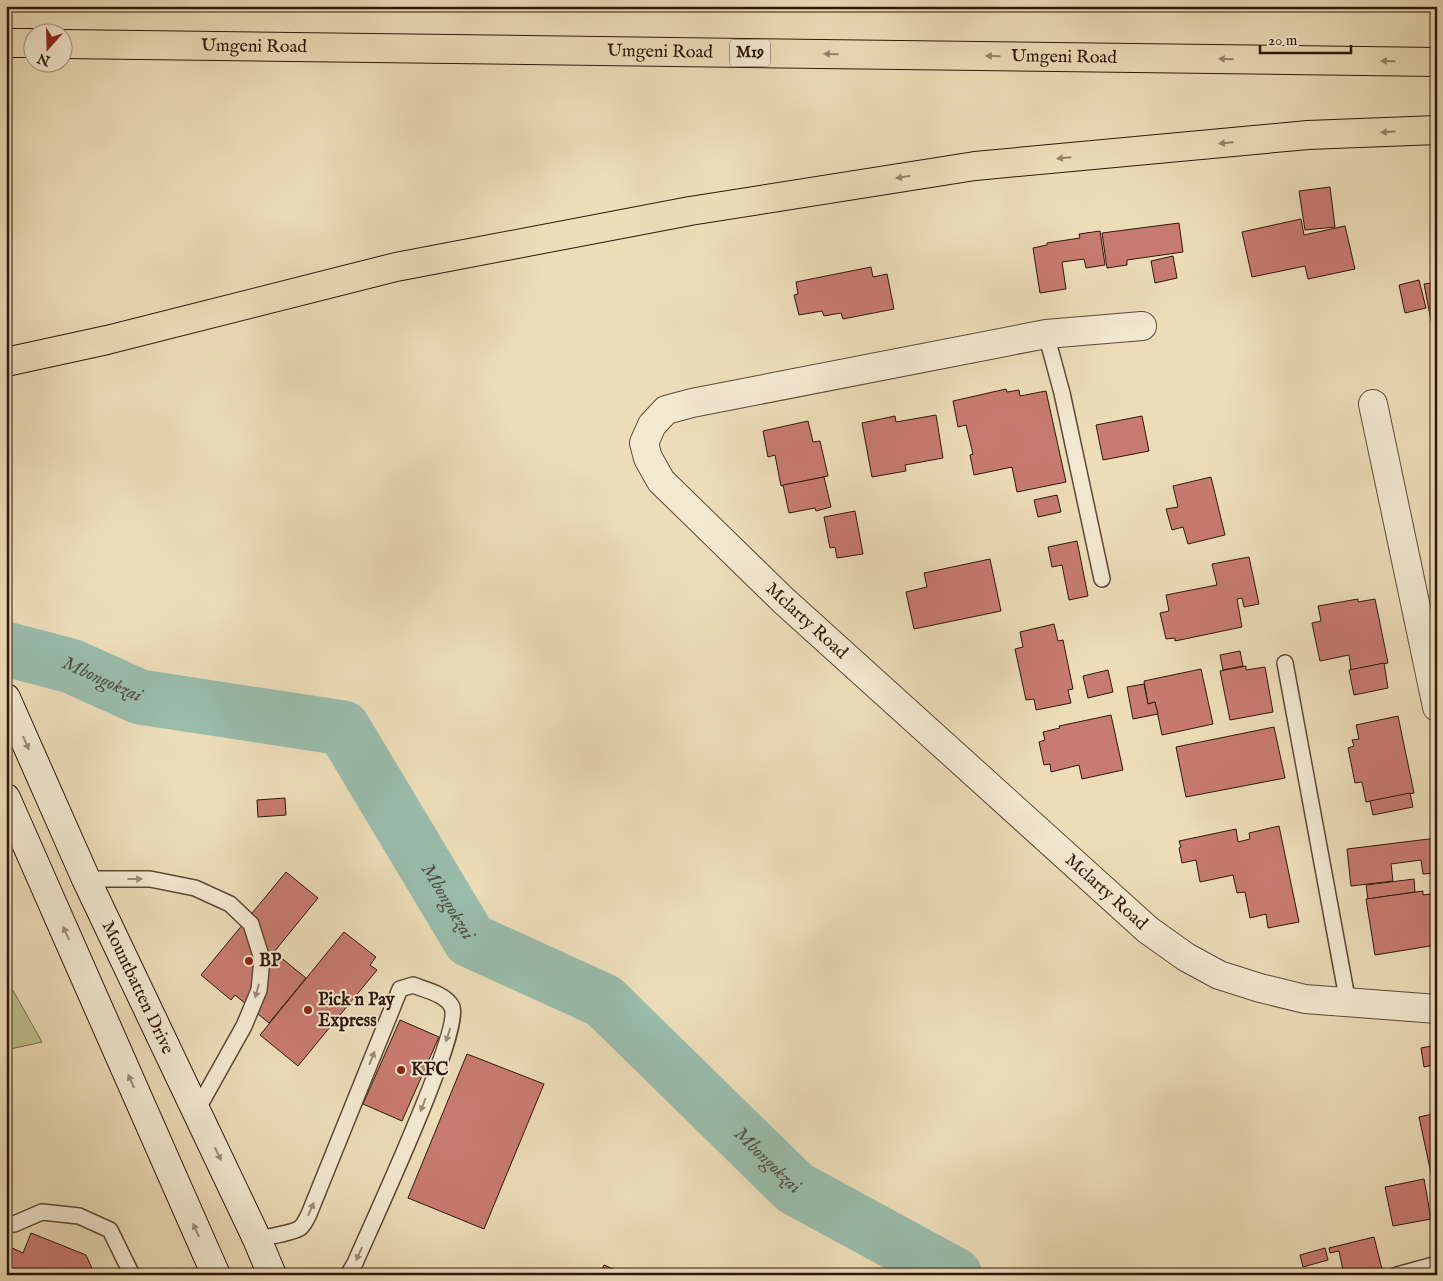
<svg xmlns="http://www.w3.org/2000/svg" width="1443" height="1281" font-family="'IM FELL English',serif">
<rect width="100%" height="100%" fill="#ecddb8"/>
<filter id="stains"><feTurbulence type="fractalNoise" baseFrequency=".004" numOctaves="4"/><feColorMatrix values="0 0 0 0 .2 0 0 0 0 .09 0 0 0 0 .02 0 0 0 .5 -.17"/></filter>
<radialGradient id="worn" r=".72"><stop offset=".6" stop-color="#630" stop-opacity="0"/><stop offset="1" stop-color="#630" stop-opacity=".3"/></radialGradient>
<!-- green -->
<path fill="#bbc08d" stroke="#746c4c" d="M 6,978 L 42,1042 L 6,1050 Z"/>
<g fill="none" stroke-linecap="round" stroke-linejoin="round">
<!-- river -->
<path stroke="#99bcab" stroke-width="55" id="s1" d="M 6,649 L 71,666 L 140,697 L 343,728 L 470,940 L 604,1001 L 795,1188 L 955,1275"/>
</g>
<!-- building -->
<g fill="#c87b70" stroke="#2e170b">
<path d="M 1330,187 L 1335,227 L 1305,230 L 1299,191 Z"/>
<path d="M 1301,219 L 1304,235 L 1345,226 L 1355,269 L 1308,279 L 1305,266 L 1252,277 L 1242,232 Z"/>
<path d="M 1179,223 L 1183,252 L 1127,260 L 1127,265 L 1107,268 L 1102,233 Z"/>
<path d="M 1100,231 L 1105,265 L 1086,268 L 1084,259 L 1062,262 L 1066,289 L 1040,293 L 1033,248 L 1047,245 L 1047,243 L 1080,238 L 1079,234 Z"/>
<path d="M 1173,256 L 1177,278 L 1155,283 L 1151,261 Z"/>
<path d="M 871,267 L 873,277 L 887,274 L 894,309 L 843,319 L 841,313 L 824,316 L 822,311 L 799,315 L 794,295 L 798,294 L 796,282 Z"/>
<path d="M 1419,280 L 1426,308 L 1405,313 L 1399,285 Z"/>
<path d="M 1437,282 L 1437,333 L 1435,326 L 1432,326 L 1424,284 Z"/>
<path d="M 1006,389 L 1007,392 L 1019,390 L 1020,396 L 1046,391 L 1066,482 L 1017,492 L 1012,467 L 974,475 L 970,455 L 973,454 L 966,425 L 958,427 L 953,401 Z"/>
<path d="M 936,415 L 943,458 L 905,465 L 906,471 L 872,477 L 862,423 L 895,416 L 896,422 Z"/>
<path d="M 1142,416 L 1149,451 L 1103,460 L 1096,425 Z"/>
<path d="M 808,421 L 813,442 L 820,441 L 828,476 L 781,486 L 775,455 L 768,457 L 763,431 Z"/>
<path d="M 824,477 L 831,507 L 816,511 L 815,508 L 789,513 L 783,485 Z"/>
<path d="M 1211,477 L 1225,535 L 1188,544 L 1183,527 L 1172,530 L 1166,509 L 1178,507 L 1173,486 Z"/>
<path d="M 1057,495 L 1061,512 L 1038,517 L 1034,500 Z"/>
<path d="M 855,511 L 863,554 L 837,558 L 835,547 L 830,548 L 824,517 Z"/>
<path d="M 1077,541 L 1088,596 L 1069,600 L 1062,565 L 1052,567 L 1048,547 Z"/>
<path d="M 1249,557 L 1259,604 L 1244,607 L 1242,598 L 1237,599 L 1242,627 L 1175,641 L 1175,638 L 1166,639 L 1160,613 L 1169,611 L 1166,595 L 1217,585 L 1212,564 Z"/>
<path d="M 990,559 L 1001,611 L 914,629 L 906,592 L 927,587 L 924,573 Z"/>
<path d="M 1358,599 L 1358,602 L 1375,599 L 1388,663 L 1351,670 L 1349,655 L 1320,661 L 1312,623 L 1321,621 L 1318,606 Z"/>
<path d="M 1054,624 L 1058,641 L 1063,640 L 1073,689 L 1068,690 L 1071,703 L 1036,710 L 1034,699 L 1026,700 L 1015,649 L 1023,647 L 1020,632 Z"/>
<path d="M 1240,651 L 1243,666 L 1223,670 L 1220,655 Z"/>
<path d="M 1384,663 L 1388,688 L 1354,695 L 1349,670 Z"/>
<path d="M 1246,666 L 1246,670 L 1265,667 L 1273,712 L 1230,720 L 1220,671 Z"/>
<path d="M 1201,669 L 1213,724 L 1162,735 L 1155,702 L 1148,704 L 1144,681 Z"/>
<path d="M 1108,670 L 1113,692 L 1088,698 L 1083,676 Z"/>
<path d="M 1144,684 L 1148,704 L 1155,702 L 1158,714 L 1133,719 L 1127,687 Z"/>
<path d="M 1111,715 L 1123,770 L 1082,779 L 1079,765 L 1051,772 L 1050,764 L 1044,765 L 1039,742 L 1045,740 L 1043,732 L 1060,728 L 1059,726 Z"/>
<path d="M 1398,716 L 1414,793 L 1366,802 L 1362,782 L 1355,783 L 1348,748 L 1354,746 L 1352,740 L 1359,739 L 1356,725 Z"/>
<path d="M 1274,727 L 1285,778 L 1186,797 L 1176,747 Z"/>
<path d="M 1410,793 L 1413,807 L 1373,815 L 1370,801 Z"/>
<path d="M 285,798 L 286,815 L 258,817 L 257,800 Z"/>
<path d="M 1279,826 L 1299,922 L 1268,928 L 1266,914 L 1250,918 L 1245,892 L 1237,893 L 1233,875 L 1200,882 L 1196,860 L 1182,863 L 1179,848 L 1181,847 L 1179,841 L 1236,829 L 1238,842 L 1250,839 L 1249,833 Z"/>
<path d="M 1437,838 L 1437,873 L 1423,874 L 1421,860 L 1391,864 L 1393,881 L 1351,886 L 1347,849 Z"/>
<path d="M 286,872 L 318,898 L 274,952 L 306,978 L 269,1023 L 235,995 L 231,1000 L 201,975 Z"/>
<path d="M 1414,879 L 1415,892 L 1368,899 L 1366,885 Z"/>
<path d="M 1423,891 L 1423,895 L 1430,894 L 1437,898 L 1437,934 L 1434,934 L 1436,945 L 1375,955 L 1366,899 Z"/>
<path d="M 344,932 L 376,957 L 370,965 L 377,970 L 298,1066 L 260,1035 Z"/>
<path d="M 400,1020 L 439,1037 L 402,1121 L 363,1104 Z"/>
<path d="M 1437,1045 L 1437,1064 L 1424,1067 L 1421,1048 Z"/>
<path d="M 467,1054 L 544,1084 L 484,1229 L 408,1198 Z"/>
<path d="M 1437,1113 L 1437,1177 L 1432,1178 L 1419,1117 Z"/>
<path d="M 1424,1179 L 1431,1219 L 1393,1226 L 1385,1187 Z"/>
<path d="M 31,1233 L 86,1255 L 95,1275 L 6,1275 L 6,1245 L 23,1253 Z"/>
<path d="M 1374,1237 L 1382,1269 L 1359,1275 L 1344,1275 L 1339,1251 L 1330,1253 L 1329,1248 Z"/>
<path d="M 1325,1248 L 1328,1260 L 1303,1267 L 1300,1255 Z"/>
<path d="M 604,1265 L 625,1274 L 625,1275 L 599,1275 Z"/>
</g>
<g fill="none" stroke-linecap="round" stroke-linejoin="round">
<!-- lane casing -->
<g stroke="#5e4836" stroke-width="18">
<g id="lane">
<path d="M 1046,334 L 1062,393 L 1102,579"/>
<path d="M 1285,663 L 1348,1003"/>
<path d="M 86,879 L 150,879 L 195,888 L 230,904 L 251,924 L 262,959 L 259,990 L 244,1026 L 197,1110"/>
<path d="M 14,1224 L 42,1212 L 79,1216 L 110,1230 L 132,1275"/>
<path d="M 257,1239 C 267,1237 293,1233 300,1228 C 304,1225 307,1218 309,1214 L 400,989 L 413,985 C 425,990 446,994 452,1007 C 462,1032 370,1228 355,1263 L 348,1275"/>
<path d="M 1397,1275 L 1437,1264"/>
</g>
</g>
<!-- street casing -->
<g stroke="#5e4836" stroke-width="30">
<g id="street">
<path id="s2" d="M 1142,326 L 1046,334 L 692,403 L 666,410 L 652,425 L 644,443 L 648,458 L 661,481 L 783,600 L 1148,930 L 1186,957 L 1219,975 L 1260,988 L 1305,999 L 1437,1009"/>
<path d="M 1373,404 L 1437,707"/>
</g>
</g>
<!-- secondary casing -->
<g stroke="#2e170b" stroke-width="30">
<g id="secondary">
<path id="s3" d="M 6,698 L 86,879 L 257,1239 L 272,1275"/>
<path d="M 6,798 L 216,1275"/>
</g>
</g>
<!-- highway casing -->
<g stroke="#2e170b" stroke-width="30">
<g id="highway">
<path d="M 6,43 L 32,43"/>
<path id="s4" d="M 62,44 L 1437,62"/>
<path d="M 6,362 L 107,340 L 396,267 L 690,211 L 975,166 L 1308,135 L 1437,130"/>
</g>
</g>
<!-- lane -->
<use href="#lane" stroke="#f3e9d1" stroke-width="15"/>
<!-- street -->
<use href="#street" stroke="#f3e9d1" stroke-width="28"/>
<!-- secondary -->
<use href="#secondary" stroke="#f3e9d1" stroke-width="28"/>
<!-- highway -->
<use href="#highway" stroke="#ecddb8" stroke-width="28"/>
</g>
<!-- one-way arrows -->
<defs><path id="oneway-solid" d="M-6-.8H1V-3.2L6.5 0L1 3.2V.8H-6Z" transform="scale(1.25)"/></defs>
<g fill="#96846a">
<use href="#oneway-solid" transform="translate(831 54) rotate(-179)"/>
<use href="#oneway-solid" transform="translate(993 56) rotate(-179)"/>
<use href="#oneway-solid" transform="translate(1226 59) rotate(-179)"/>
<use href="#oneway-solid" transform="translate(1388 61) rotate(-179)"/>
<use href="#oneway-solid" transform="translate(1388 132) rotate(177)"/>
<use href="#oneway-solid" transform="translate(1226 143) rotate(175)"/>
<use href="#oneway-solid" transform="translate(1064 158) rotate(175)"/>
<use href="#oneway-solid" transform="translate(903 177) rotate(171)"/>
</g>
<g fill="#9a8a78">
<use href="#oneway-solid" transform="translate(26 743) rotate(66)"/>
<use href="#oneway-solid" transform="translate(135 879)"/>
<use href="#oneway-solid" transform="translate(66 933) rotate(-114)"/>
<use href="#oneway-solid" transform="translate(257 991) rotate(105)"/>
<use href="#oneway-solid" transform="translate(448 1035) rotate(108)"/>
<use href="#oneway-solid" transform="translate(372 1058) rotate(-68)"/>
<use href="#oneway-solid" transform="translate(131 1081) rotate(-114)"/>
<use href="#oneway-solid" transform="translate(423 1105) rotate(111)"/>
<use href="#oneway-solid" transform="translate(218 1154) rotate(65)"/>
<use href="#oneway-solid" transform="translate(311 1209) rotate(-66)"/>
<use href="#oneway-solid" transform="translate(196 1230) rotate(-114)"/>
<use href="#oneway-solid" transform="translate(359 1254) rotate(114)"/>
</g>
<!-- markers -->
<g fill="#8f2418" stroke="#f3e9d1" stroke-width="2">
<circle cx="249" cy="961" r="5"/>
<circle cx="308" cy="1010" r="5"/>
<circle cx="401" cy="1070" r="5"/>
</g>
<g text-anchor="middle" dominant-baseline="central" stroke-width="4" stroke-linejoin="round" paint-order="stroke">
<!-- shield labels -->
<rect fill="#f3e9d1" stroke="#695646" stroke-width="1" x="730" y="39.5" width="40" height="27" rx="4"/>
<g font-size="16" font-weight="bold" fill="#2e170b">
<text x="750" y="53">M19</text>
</g>
<!-- street labels -->
<g font-size="18" fill="#2e170b" stroke="#f3e9d1">
<text stroke="none"><textPath href="#s4" startOffset="192">Umgeni Road</textPath></text>
<text stroke="none"><textPath href="#s4" startOffset="598">Umgeni Road</textPath></text>
<text stroke="none"><textPath href="#s4" startOffset="1002">Umgeni Road</textPath></text>
<text stroke="none"><textPath href="#s2" startOffset="768">Mclarty Road</textPath></text>
<text stroke="none"><textPath href="#s2" startOffset="1172">Mclarty Road</textPath></text>
<text stroke="none"><textPath href="#s3" startOffset="318">Mountbatten Drive</textPath></text>
</g>
<!-- poi labels -->
<g font-size="18" font-weight="bold" fill="#2e170b" stroke="#f3e9d1" text-anchor="start">
<text x="259" y="961">BP</text>
<text x="318" y="1000">Pick n Pay<tspan x="318" dy="21">Express</tspan></text>
<text x="411" y="1070">KFC</text>
</g>
<!-- water labels -->
<g font-size="19" font-style="italic" fill="#535143" stroke="#f3e9d1">
<text stroke="none"><textPath href="#s1" startOffset="101">Mbongokzai</textPath></text>
<text stroke="none"><textPath href="#s1" startOffset="551">Mbongokzai</textPath></text>
<text stroke="none"><textPath href="#s1" startOffset="971">Mbongokzai</textPath></text>
</g>
</g>
<!-- margin -->
<rect width="1443" height="1281" fill="none" stroke="#ecddb8" stroke-width="25"/>
<rect x="8" y="8" width="1428" height="1266" fill="none" stroke="#2e170b" stroke-width="2.5"/>
<rect x="12" y="12" width="1418" height="1256" fill="none" stroke="#2e170b"/>
<!-- north arrow -->
<g transform="translate(48 48) rotate(200)"><circle r="24" fill="#f3e9d1" stroke="#a49582"/>
<path d="M0-4L9 19L0 12L-9 19Z" fill="#8f2418"/>
<text y="-8" font-size="14" font-weight="bold" text-anchor="middle" fill="#2e170b">N</text>
</g>
<!-- scale -->
<path d="M1260 45v8h91v-8" fill="none" stroke="#2e170b" stroke-width="2.5"/>
<text x="1268" y="45" font-size="15" fill="#2e170b" stroke="#f3e9d1" stroke-width="4" paint-order="stroke">20 m</text>
<rect width="100%" height="100%" filter="url(#stains)"/>
<rect width="100%" height="100%" fill="url(#worn)"/>
</svg>
